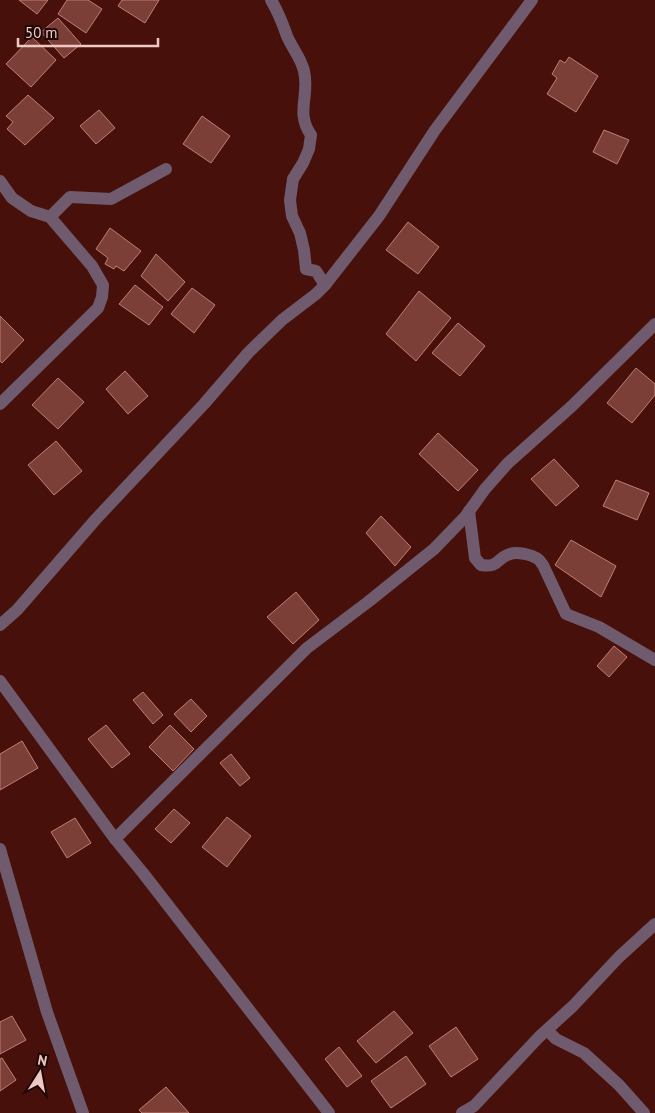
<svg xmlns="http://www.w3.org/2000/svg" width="655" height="1113" font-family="'PT Sans',sans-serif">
<rect width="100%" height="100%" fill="#47100b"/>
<!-- building -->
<g fill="#7b3f37" stroke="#c17e74">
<path d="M 19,0 L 48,0 L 37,14 Z"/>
<path d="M 67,0 L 88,0 L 102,9 L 86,33 L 58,14 Z"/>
<path d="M 122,0 L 159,0 L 145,23 L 118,6 Z"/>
<path d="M 58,18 L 81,44 L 64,58 L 41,32 Z"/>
<path d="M 32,37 L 56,60 L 31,87 L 6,64 Z"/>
<path d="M 569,57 L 598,76 L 576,112 L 547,94 L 557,78 L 552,74 L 560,60 L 565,63 Z"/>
<path d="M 28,95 L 54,118 L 25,145 L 7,129 L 13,122 L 6,116 Z"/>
<path d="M 99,110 L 115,128 L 96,144 L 80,126 Z"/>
<path d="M 202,116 L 230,136 L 211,163 L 183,144 Z"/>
<path d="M 604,130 L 629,140 L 617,164 L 593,152 Z"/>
<path d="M 408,222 L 439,247 L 418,274 L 386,250 Z"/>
<path d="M 110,228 L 141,251 L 124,271 L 116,266 L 114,269 L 105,264 L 108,258 L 96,249 Z"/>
<path d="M 156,254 L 185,282 L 168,301 L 141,276 Z"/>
<path d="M 135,285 L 163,307 L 149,325 L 119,304 Z"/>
<path d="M 192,288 L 215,305 L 194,333 L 171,314 Z"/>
<path d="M 419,291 L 451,318 L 416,361 L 386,334 Z"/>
<path d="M 0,316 L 24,340 L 2,363 L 0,361 Z"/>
<path d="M 458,323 L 485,346 L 460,376 L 432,353 Z"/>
<path d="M 636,368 L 655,384 L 655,395 L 632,423 L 607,403 Z"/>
<path d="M 125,371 L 148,396 L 128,414 L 106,389 Z"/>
<path d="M 58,378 L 84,402 L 58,429 L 32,405 Z"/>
<path d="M 438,433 L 478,470 L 458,491 L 419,454 Z"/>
<path d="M 56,441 L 82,471 L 54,495 L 28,465 Z"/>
<path d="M 554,459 L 579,486 L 556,506 L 531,479 Z"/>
<path d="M 616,480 L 649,493 L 637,520 L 603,506 Z"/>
<path d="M 381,516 L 411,547 L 395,566 L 366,533 Z"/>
<path d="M 571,540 L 616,566 L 601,597 L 555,565 Z"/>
<path d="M 296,592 L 319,620 L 293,644 L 267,617 Z"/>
<path d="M 614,646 L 627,657 L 609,677 L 597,666 Z"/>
<path d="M 143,692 L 163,715 L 153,724 L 133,700 Z"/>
<path d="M 191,699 L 207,716 L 191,732 L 174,714 Z"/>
<path d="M 106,725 L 130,754 L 112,768 L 88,739 Z"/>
<path d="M 170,725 L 194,749 L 173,771 L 149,747 Z"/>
<path d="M 22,741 L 38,768 L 0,790 L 0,754 Z"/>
<path d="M 231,754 L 250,778 L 240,786 L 220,763 Z"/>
<path d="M 174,809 L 190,823 L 171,843 L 155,829 Z"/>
<path d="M 227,817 L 251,836 L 227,867 L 202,847 Z"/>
<path d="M 75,818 L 91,843 L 67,858 L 51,832 Z"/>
<path d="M 394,1011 L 413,1033 L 376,1063 L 357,1041 Z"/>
<path d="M 12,1016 L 26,1040 L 0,1054 L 0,1022 Z"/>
<path d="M 456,1027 L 478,1059 L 451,1077 L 429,1046 Z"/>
<path d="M 339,1047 L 362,1076 L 347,1087 L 325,1059 Z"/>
<path d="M 406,1056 L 426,1084 L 391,1108 L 371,1081 Z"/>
<path d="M 2,1058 L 16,1080 L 0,1091 L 0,1059 Z"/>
<path d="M 166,1087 L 189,1113 L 142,1113 L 139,1110 Z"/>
</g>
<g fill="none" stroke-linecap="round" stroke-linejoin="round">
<!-- street -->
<g stroke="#6f5b6d" stroke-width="12">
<path d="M 271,0 C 279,13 282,22 287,36 C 292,48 301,58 304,71 C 310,96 295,112 311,135 L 309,149 L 303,163 L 293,179 L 290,200 L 292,216 L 300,233 L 304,250 L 306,269 L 316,271 L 325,285"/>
<path d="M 0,181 L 12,198 L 31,211 L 50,217 L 92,266 L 103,285 L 102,297 L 98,308 L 0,404"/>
<path d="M 50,217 L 70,197 L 111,199 L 166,169"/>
<path d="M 469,511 L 475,558 L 481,565 C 500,568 496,558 510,554 C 517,551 532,555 538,559 C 540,560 541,563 543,565 L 566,614 L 599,627 L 655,660"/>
<path d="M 0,625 L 17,610 L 96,519 L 204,404 L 248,353 L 282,320 L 316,294 L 325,285 L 379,216 L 435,130 L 532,0"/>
<path d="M 0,681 L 115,839 L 143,873 L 329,1113"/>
<path d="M 115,839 L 307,648 L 368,602 L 434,549 L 465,517 L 485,489 L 508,463 L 572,406 L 655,324"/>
<path d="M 0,849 L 47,1012 L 83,1113"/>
<path d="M 547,1030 L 556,1039 L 584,1053 L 619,1085 L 644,1113"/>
<path d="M 462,1113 L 474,1106 L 539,1037 L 573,1006 L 619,957 L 655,924"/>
</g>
</g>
<!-- north arrow -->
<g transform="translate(40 1073) rotate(11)" stroke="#1f0705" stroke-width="4" paint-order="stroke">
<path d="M0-4L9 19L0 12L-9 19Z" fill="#eec9c3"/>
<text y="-8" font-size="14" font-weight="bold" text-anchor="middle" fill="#eec9c3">N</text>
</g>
<!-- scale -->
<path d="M18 38v8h140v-8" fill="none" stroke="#eec9c3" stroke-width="2.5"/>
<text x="25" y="38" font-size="15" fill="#eec9c3" stroke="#1f0705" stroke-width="4" paint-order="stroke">50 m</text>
</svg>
